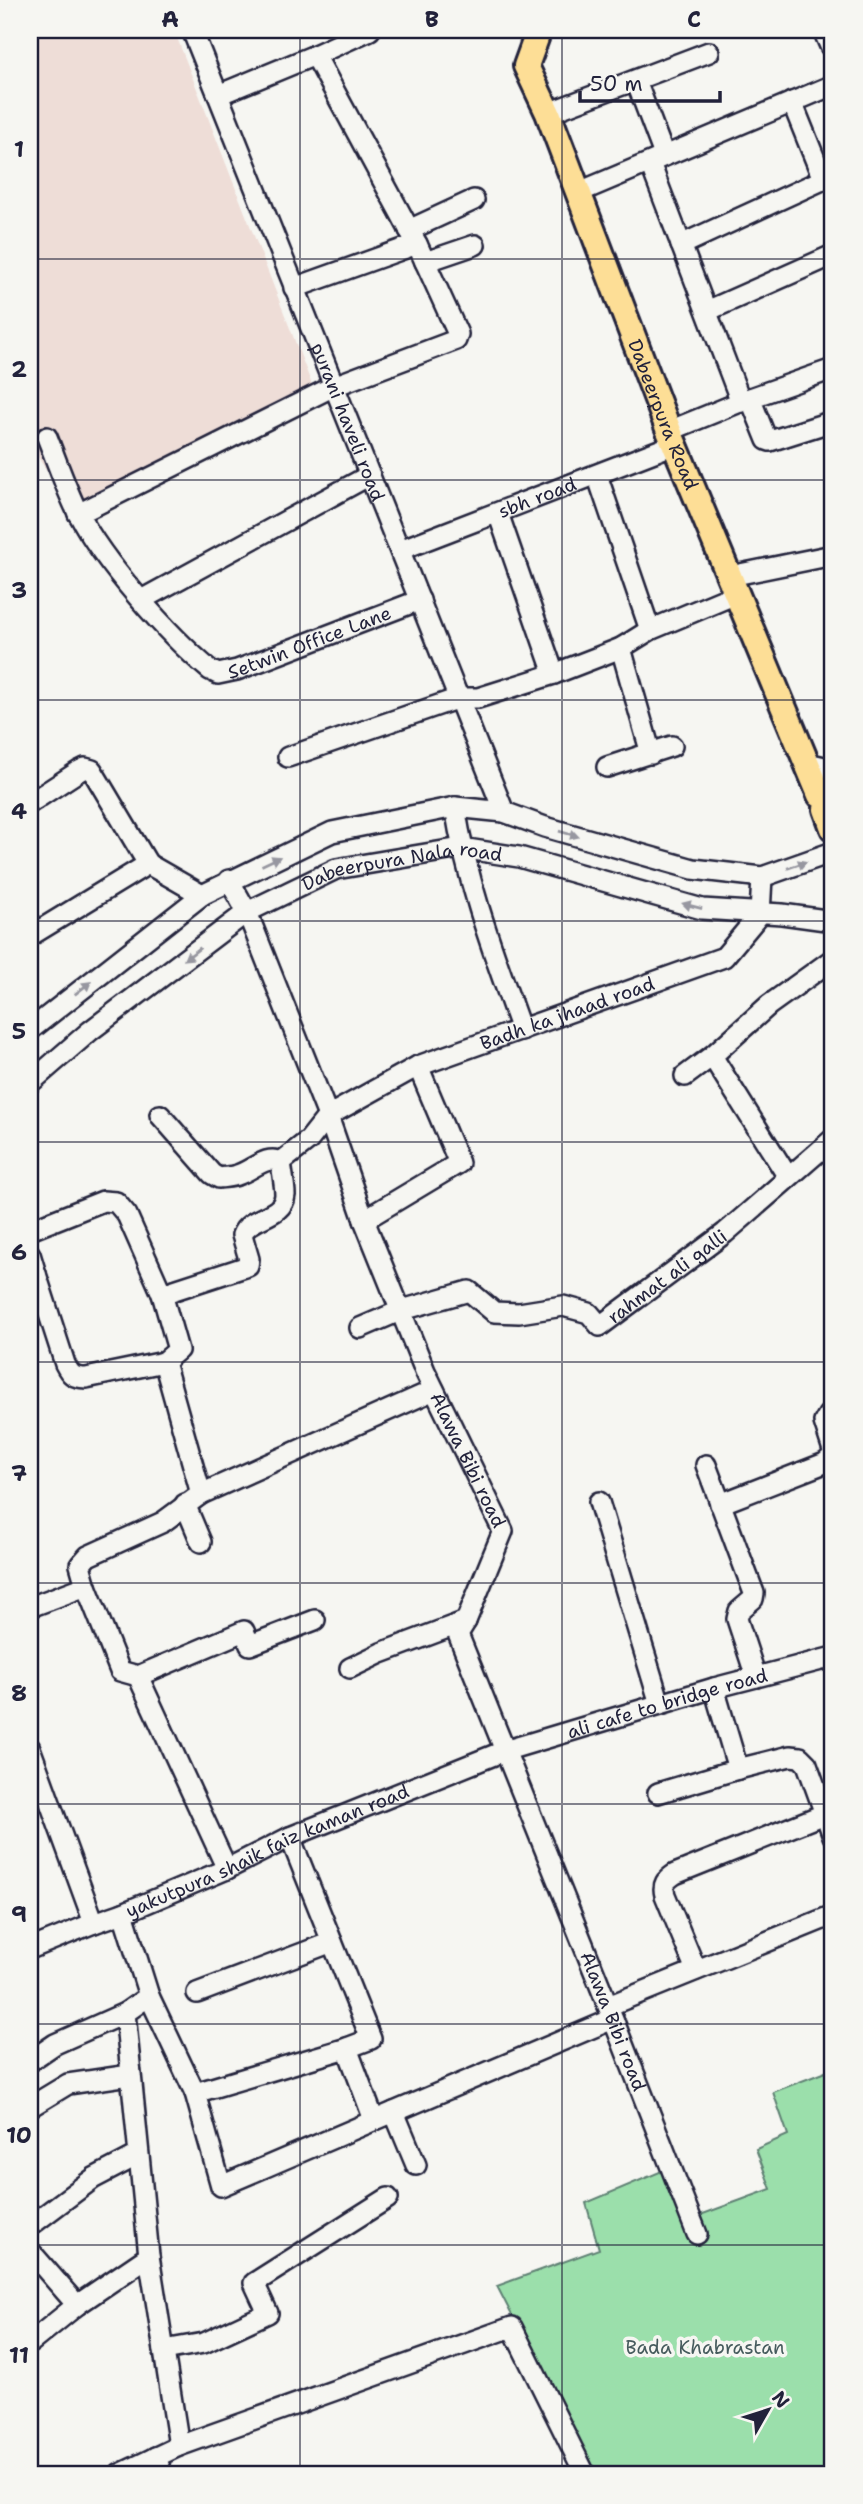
<svg xmlns="http://www.w3.org/2000/svg" width="863" height="2504" font-family="'Shantell Sans',sans-serif">
<rect width="100%" height="100%" fill="#f6f6f2"/>
<filter id="ink" filterUnits="userSpaceOnUse"><feTurbulence type="fractalNoise" baseFrequency=".0143" numOctaves="2"/><feDisplacementMap in="SourceGraphic" scale="14" xChannelSelector="R" yChannelSelector="G"/><feConvolveMatrix kernelMatrix="1 2 1 2 8 2 1 2 1" color-interpolation-filters="sRGB"/></filter>
<g filter="url(#ink)">
<!-- built -->
<path fill="#eeddd7" d="M 30,30 L 174,30 L 314,390 L 78,519 L 30,445 Z"/>
<!-- green -->
<path fill="#9bdfab" stroke="#5e8073" stroke-width="2" d="M 833,2069 L 833,2474 L 593,2474 L 497,2286 L 599,2249 L 586,2203 L 662,2171 L 684,2221 L 771,2189 L 756,2149 L 788,2135 L 773,2092 Z"/>
<g fill="none" stroke-linecap="round" stroke-linejoin="round">
<!-- minor casing -->
<g stroke="#22223b" stroke-width="24">
<g id="minor">
<path id="s1" d="M 192,30 L 504,812"/>
<path d="M 823,30 L 830,46"/>
<path d="M 315,55 L 370,30"/>
<path d="M 636,81 L 664,155"/>
<path d="M 218,95 L 315,55 L 417,244 L 294,288"/>
<path d="M 792,102 L 823,179"/>
<path d="M 548,113 L 709,52"/>
<path d="M 650,163 L 741,402"/>
<path d="M 577,193 L 833,85"/>
<path d="M 409,230 L 474,200"/>
<path d="M 681,245 L 833,175"/>
<path d="M 425,262 L 475,245"/>
<path d="M 707,311 L 833,255"/>
<path d="M 750,398 L 767,440 L 770,441 L 833,421"/>
<path d="M 669,431 L 750,398 L 833,369"/>
<path id="s2" d="M 47,437 C 57,462 66,489 78,513 C 103,562 168,635 210,670 L 218,674 L 237,670 L 420,600"/>
<path d="M 597,475 L 650,630"/>
<path d="M 498,513 L 554,674"/>
<path d="M 78,514 L 334,386 L 456,340 L 458,334 L 417,244"/>
<path id="s3" d="M 400,550 L 675,444"/>
<path d="M 730,576 L 833,555"/>
<path d="M 141,600 L 370,475"/>
<path d="M 621,648 L 651,754"/>
<path d="M 288,757 L 459,698 L 478,698 L 554,674 L 621,648 L 650,630 L 736,594"/>
<path d="M 807,763 L 833,769"/>
<path d="M 607,767 L 672,746"/>
<path d="M 30,803 L 79,771 L 85,768 L 92,770 L 148,864 L 30,936"/>
<path d="M 455,807 C 467,884 495,957 521,1030"/>
<path d="M 148,864 L 202,895"/>
<path id="s4" d="M 229,880 L 247,912 L 328,1116 L 364,1220 L 425,1371 L 503,1531 L 466,1621 L 458,1634 L 608,2006 L 697,2234"/>
<path d="M 30,1030 L 202,895 L 332,832 L 455,807 L 504,812 L 545,827 L 693,869 L 762,877 L 833,852"/>
<path d="M 712,1056 L 769,1005 L 833,959"/>
<path d="M 685,1076 L 712,1056 L 788,1177"/>
<path id="s5" d="M 30,1083 L 90,1031 L 247,912 L 336,869 L 461,848 L 519,857 L 702,909 L 782,914 L 833,921"/>
<path id="s6" d="M 160,1115 L 212,1174 L 219,1178 C 225,1177 232,1177 237,1175 C 252,1171 266,1154 281,1162 L 309,1140 L 328,1116 L 418,1066 L 724,957 L 760,914 L 762,877"/>
<path d="M 364,1220 L 459,1163 L 418,1066"/>
<path d="M 30,1230 L 103,1201 L 116,1202 L 127,1215 L 162,1294 L 178,1350 L 164,1362 L 201,1494 L 163,1522 L 88,1556 L 80,1565 L 86,1586 L 120,1671 L 138,1676 L 227,1869"/>
<path d="M 30,1254 L 36,1274 L 30,1277"/>
<path d="M 36,1274 L 65,1364 C 70,1374 73,1378 86,1378 L 164,1362"/>
<path d="M 162,1294 L 248,1266 L 249,1259 L 242,1235 C 249,1215 283,1219 285,1195 C 285,1185 282,1172 281,1162"/>
<path id="s7" d="M 360,1328 L 402,1310 L 469,1291 L 494,1312 L 519,1313 L 563,1306 L 589,1313 L 600,1326 L 725,1233 L 833,1139"/>
<path d="M 833,1410 L 828,1415 L 824,1422 L 833,1450"/>
<path d="M 706,1465 L 754,1593 L 753,1599 L 739,1611 L 737,1619 L 756,1677"/>
<path d="M 201,1494 L 434,1390"/>
<path d="M 599,1502 L 660,1704"/>
<path d="M 185,1504 L 201,1542"/>
<path d="M 720,1504 L 825,1463 L 833,1456"/>
<path d="M 30,1607 L 86,1586"/>
<path d="M 350,1668 L 381,1653 L 466,1621"/>
<path d="M 138,1676 L 244,1631 L 250,1645 L 315,1620"/>
<path d="M 714,1688 L 738,1769 L 790,1756 L 800,1757 L 807,1764 L 833,1836"/>
<path d="M 30,1748 L 94,1923"/>
<path d="M 658,1793 L 738,1769"/>
<path d="M 123,1913 L 149,1996 L 195,2093 L 221,2186 L 394,2112 L 416,2165"/>
<path id="s8" d="M 30,1949 L 94,1923 L 123,1913 L 227,1869 L 290,1837 L 504,1751 L 714,1688 L 833,1657"/>
<path d="M 696,1970 L 665,1895 C 662,1884 666,1880 675,1874 L 824,1814"/>
<path d="M 197,1993 L 332,1942"/>
<path d="M 149,1996 L 125,2013 L 149,2256 L 179,2446"/>
<path d="M 608,2006 L 833,1915"/>
<path d="M 347,2048 L 374,2120"/>
<path d="M 30,2061 L 55,2044 L 125,2013"/>
<path d="M 195,2093 L 347,2048 L 371,2039 L 290,1837"/>
<path d="M 30,2107 L 68,2084 L 130,2075"/>
<path d="M 394,2112 L 613,2019"/>
<path d="M 30,2226 L 94,2178 L 138,2155"/>
<path d="M 30,2251 L 77,2305 L 149,2256"/>
<path d="M 30,2343 L 77,2305"/>
<path d="M 164,2350 L 204,2343 L 268,2313 L 254,2283 L 388,2198"/>
<path d="M 155,2457 L 163,2474"/>
<path d="M 120,2474 L 179,2446 L 512,2327 L 585,2474"/>
</g>
</g>
<!-- major casing -->
<g stroke="#22223b" stroke-width="30">
<g id="major">
<path id="s9" d="M 539,30 L 526,66 L 548,113 L 669,431 L 820,795"/>
<path d="M 826,809 L 833,828"/>
</g>
</g>
<!-- minor -->
<use href="#minor" stroke="#f6f6f2" stroke-width="19"/>
<!-- major -->
<use href="#major" stroke="#fdde96" stroke-width="24"/>
</g>
<!-- one-way arrows -->
<defs><path id="oneway-solid" d="M-6-.8H1V-3.2L6.5 0L1 3.2V.8H-6Z" transform="scale(1.75)"/></defs>
<g fill="#9797a0">
<use href="#oneway-solid" transform="translate(569 834) rotate(16)"/>
<use href="#oneway-solid" transform="translate(271 861) rotate(-25)"/>
<use href="#oneway-solid" transform="translate(797 865) rotate(-19)"/>
<use href="#oneway-solid" transform="translate(692 906) rotate(-165)"/>
<use href="#oneway-solid" transform="translate(192 954) rotate(143)"/>
<use href="#oneway-solid" transform="translate(83 988) rotate(-38)"/>
</g>
</g>
<!-- grid -->
<path fill="none" stroke="#22223b" stroke-width="2" stroke-opacity="0.55" d="M 300,30 L 300,2474M 562,30 L 562,2474M 30,259 L 833,259M 30,480 L 833,480M 30,700 L 833,700M 30,921 L 833,921M 30,1142 L 833,1142M 30,1362 L 833,1362M 30,1583 L 833,1583M 30,1804 L 833,1804M 30,2024 L 833,2024M 30,2245 L 833,2245"/>
<g text-anchor="middle" dominant-baseline="central" stroke-width="7" stroke-linejoin="round" paint-order="stroke">
<!-- street labels -->
<g font-size="19" fill="#22223b" stroke="#f6f6f2">
<text stroke="none"><textPath href="#s9" startOffset="413">Dabeerpura Road</textPath></text>
<text stroke="none"><textPath href="#s1" startOffset="422">purani haveli road</textPath></text>
<text stroke="none"><textPath href="#s3" startOffset="147">sbh road</textPath></text>
<text stroke="none"><textPath href="#s2" startOffset="394">Setwin Office Lane</textPath></text>
<text stroke="none"><textPath href="#s5" startOffset="441">Dabeerpura Nala road</textPath></text>
<text stroke="none"><textPath href="#s6" startOffset="480">Badh ka jhaad road</textPath></text>
<text stroke="none"><textPath href="#s7" startOffset="345">rahmat ali galli</textPath></text>
<text stroke="none"><textPath href="#s4" startOffset="628">Alawa Bibi road</textPath></text>
<text stroke="none"><textPath href="#s8" startOffset="684">ali cafe to bridge road</textPath></text>
<text stroke="none"><textPath href="#s8" startOffset="257">yakutpura shaik faiz kaman road</textPath></text>
<text stroke="none"><textPath href="#s4" startOffset="1237">Alawa Bibi road</textPath></text>
</g>
<!-- park labels -->
<g font-size="19" fill="#465b5d" stroke="#f6f6f2">
<text x="705" y="2347">Bada Khabrastan</text>
</g>
</g>
<!-- margin -->
<rect width="863" height="2504" fill="none" stroke="#f6f6f2" stroke-width="77"/>
<!-- north arrow -->
<g transform="translate(768 2410) rotate(51)" stroke="#f6f6f2" stroke-width="5" paint-order="stroke">
<path d="M0-5L12 26L0 18L-12 26Z" fill="#22223b"/>
<text y="-10" font-size="19" font-weight="bold" text-anchor="middle" fill="#22223b">N</text>
</g>
<!-- scale -->
<path d="M580 91v10h140v-10" fill="none" stroke="#22223b" stroke-width="3.5"/>
<text x="590" y="91" font-size="21" fill="#22223b" stroke="#f6f6f2" stroke-width="5" paint-order="stroke">50 m</text>
<rect x="38" y="38" width="786" height="2428" fill="none" stroke="#22223b" stroke-width="2.5"/>
<g font-size="23" text-anchor="middle" font-weight="bold" fill="#22223b">
<text x="170" y="27">A</text>
<text x="432" y="27">B</text>
<text x="694" y="27">C</text>
<text x="19" y="157">1</text>
<text x="19" y="377">2</text>
<text x="19" y="598">3</text>
<text x="19" y="819">4</text>
<text x="19" y="1039">5</text>
<text x="19" y="1260">6</text>
<text x="19" y="1481">7</text>
<text x="19" y="1701">8</text>
<text x="19" y="1922">9</text>
<text x="19" y="2143">10</text>
<text x="19" y="2363">11</text>
</g>
</svg>
